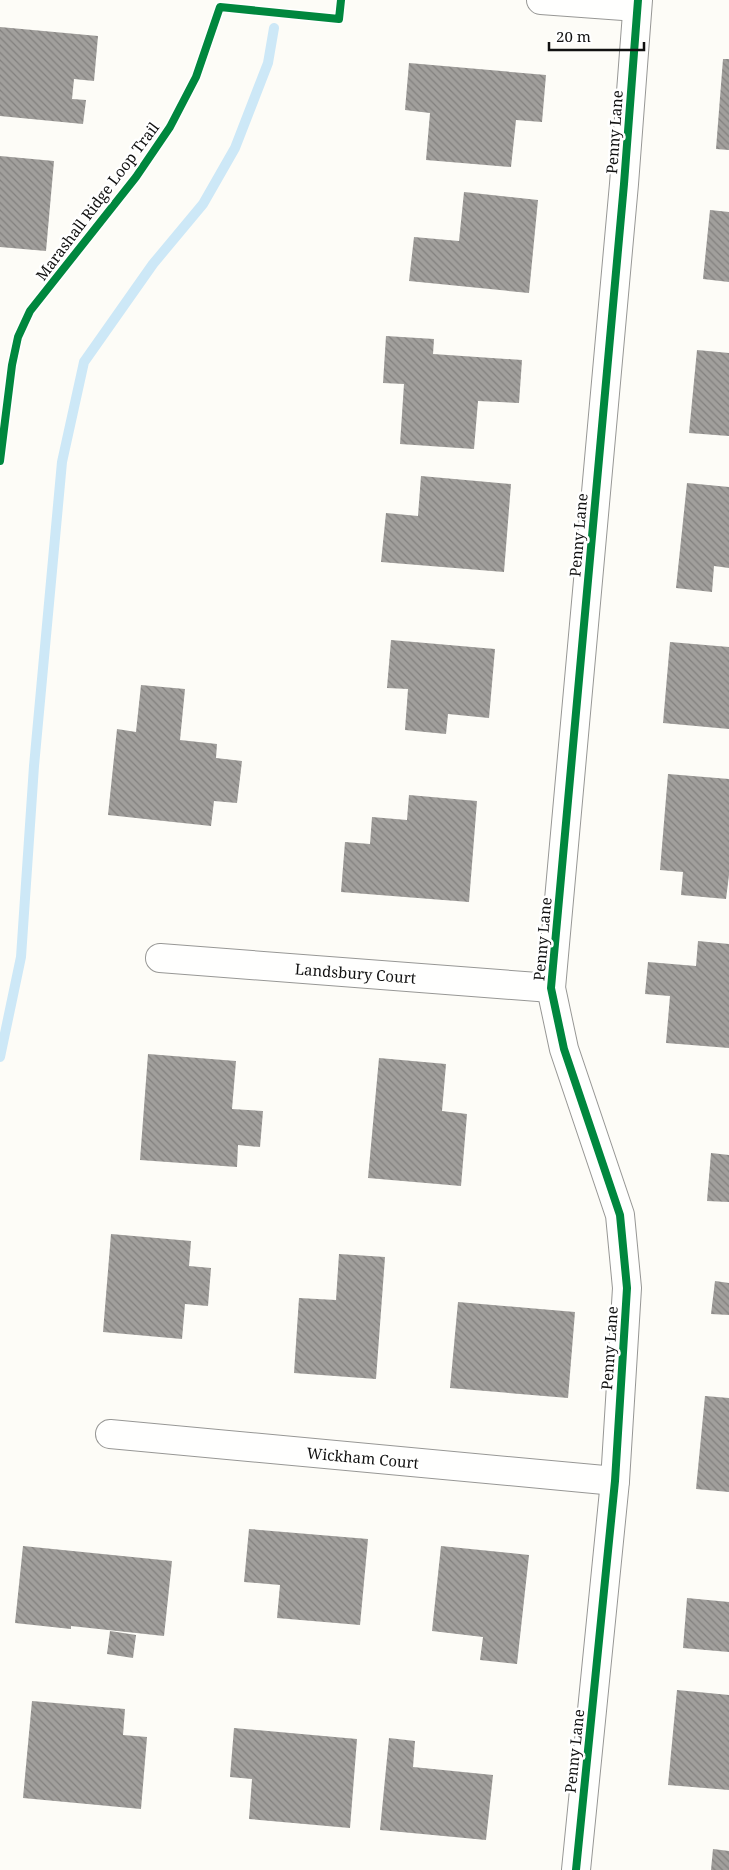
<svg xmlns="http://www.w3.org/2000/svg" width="729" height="1870" font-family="'Noto Serif',serif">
<defs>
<pattern id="building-back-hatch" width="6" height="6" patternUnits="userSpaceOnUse" patternTransform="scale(1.25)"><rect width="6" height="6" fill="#a19f9c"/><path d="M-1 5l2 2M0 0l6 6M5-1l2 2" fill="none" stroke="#82807e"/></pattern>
</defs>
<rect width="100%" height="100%" fill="#fdfcf7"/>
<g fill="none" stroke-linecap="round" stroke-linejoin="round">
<!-- stream -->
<path stroke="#cde8f7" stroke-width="10" d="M 0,1057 L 21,957 L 34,766 L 62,462 L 84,362 L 153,264 L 203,204 L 235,148 L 268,63 L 274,28"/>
</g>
<!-- building -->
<g fill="url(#building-back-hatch)">
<path d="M 0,27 L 98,36 L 94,81 L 74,79 L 72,99 L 86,100 L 83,124 L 0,116 Z"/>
<path d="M 723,59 L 729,59 L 729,150 L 716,149 Z"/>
<path d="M 409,63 L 546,75 L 542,122 L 516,120 L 511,167 L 426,160 L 430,113 L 405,110 Z"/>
<path d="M 0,156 L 54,161 L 46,251 L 0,247 Z"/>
<path d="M 464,192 L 538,200 L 529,293 L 409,281 L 414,237 L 459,241 Z"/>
<path d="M 710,210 L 729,212 L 729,282 L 703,279 Z"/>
<path d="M 386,336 L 434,339 L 433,354 L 522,360 L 519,403 L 478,401 L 474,449 L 400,444 L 404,384 L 383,383 Z"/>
<path d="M 697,350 L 729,353 L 729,436 L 689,433 Z"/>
<path d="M 421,476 L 511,484 L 504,572 L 381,562 L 386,513 L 418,516 Z"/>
<path d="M 687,483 L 729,487 L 729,568 L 714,566 L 712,592 L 676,588 Z"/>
<path d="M 391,640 L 495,649 L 489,718 L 448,714 L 446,734 L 405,730 L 408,689 L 387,688 Z"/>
<path d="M 670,642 L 729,647 L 729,729 L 663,723 Z"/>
<path d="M 141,685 L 185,689 L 180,740 L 217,744 L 216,758 L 242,761 L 237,803 L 214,801 L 211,826 L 108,815 L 117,729 L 136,732 Z"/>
<path d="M 668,774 L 729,779 L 729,875 L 726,899 L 681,895 L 683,872 L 660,870 Z"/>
<path d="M 409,795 L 477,801 L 469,902 L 341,892 L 345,842 L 370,844 L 372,817 L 407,820 Z"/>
<path d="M 698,941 L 729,944 L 729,1048 L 666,1043 L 670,996 L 645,994 L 648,962 L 696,966 Z"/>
<path d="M 148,1054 L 236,1061 L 232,1109 L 263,1111 L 260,1147 L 238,1145 L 237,1167 L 140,1160 Z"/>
<path d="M 379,1058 L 446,1064 L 442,1111 L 467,1114 L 461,1186 L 368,1178 Z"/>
<path d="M 711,1153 L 729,1155 L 729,1202 L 707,1201 Z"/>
<path d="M 111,1234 L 191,1241 L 189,1266 L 211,1268 L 208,1306 L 185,1304 L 182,1339 L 103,1332 Z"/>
<path d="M 339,1254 L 385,1257 L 376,1379 L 294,1373 L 299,1298 L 336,1300 Z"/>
<path d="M 715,1281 L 729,1283 L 729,1315 L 711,1314 Z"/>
<path d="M 458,1302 L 575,1312 L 568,1398 L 450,1388 Z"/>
<path d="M 705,1396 L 729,1398 L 729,1492 L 696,1489 Z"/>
<path d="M 249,1529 L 368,1539 L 360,1625 L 277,1618 L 280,1585 L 244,1582 Z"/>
<path d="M 23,1546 L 172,1561 L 164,1636 L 71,1626 L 71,1629 L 15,1623 Z"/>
<path d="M 441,1546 L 529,1555 L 517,1664 L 480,1660 L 483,1637 L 432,1631 Z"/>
<path d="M 687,1598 L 729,1602 L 729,1652 L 683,1648 Z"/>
<path d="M 110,1631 L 136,1635 L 133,1658 L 107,1654 Z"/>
<path d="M 677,1690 L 729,1695 L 729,1790 L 668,1785 Z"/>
<path d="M 32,1701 L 125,1709 L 123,1735 L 147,1737 L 141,1809 L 23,1798 Z"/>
<path d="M 234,1728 L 357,1739 L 350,1828 L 249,1819 L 252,1779 L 230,1777 Z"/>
<path d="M 389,1738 L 415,1741 L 413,1767 L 493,1775 L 486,1840 L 380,1830 Z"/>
<path d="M 713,1849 L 729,1851 L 729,1870 L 711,1870 Z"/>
</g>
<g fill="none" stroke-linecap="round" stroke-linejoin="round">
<!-- minor casing -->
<g stroke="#979795" stroke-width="30">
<g id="minor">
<path d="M 541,0 L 637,7"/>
<path id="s1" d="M 160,958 L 551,988"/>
<path id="s2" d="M 110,1434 L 615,1481"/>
<path d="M 576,1870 L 615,1481 L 627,1288 L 620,1215 L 564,1049 L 551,988 L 624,184 L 638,0"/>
</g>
</g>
<!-- minor -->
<use href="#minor" stroke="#fffffe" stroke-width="28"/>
<!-- cycleway casing -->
<g stroke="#fff" stroke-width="11">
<g id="cycleway">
<path d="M 0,461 L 12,365 L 18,337 L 30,311 L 136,177 L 170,127 L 196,77 L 220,7 L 339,19 L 341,0"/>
<path d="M 576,1870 L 615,1481 L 627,1288 L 620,1215 L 564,1049 L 551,988 L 624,184 L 638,0"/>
</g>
</g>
<!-- cycleway -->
<use href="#cycleway" stroke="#00873e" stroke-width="8"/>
</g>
<g text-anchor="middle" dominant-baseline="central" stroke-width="5" stroke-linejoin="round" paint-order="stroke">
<!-- street labels -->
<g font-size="15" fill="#111" stroke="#fff">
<text transform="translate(614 132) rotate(-86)">Penny Lane</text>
<text transform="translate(97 201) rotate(-53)">Marashall Ridge Loop Trail</text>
<text transform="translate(578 535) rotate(-85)">Penny Lane</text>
<text transform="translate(542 939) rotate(-85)">Penny Lane</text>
<text stroke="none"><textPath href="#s1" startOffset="196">Landsbury Court</textPath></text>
<text transform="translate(609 1348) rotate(-86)">Penny Lane</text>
<text stroke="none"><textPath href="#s2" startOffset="254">Wickham Court</textPath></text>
<text transform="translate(574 1751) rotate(-84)">Penny Lane</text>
</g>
</g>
<!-- scale -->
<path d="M549 42v8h95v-8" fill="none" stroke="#111111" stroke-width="2.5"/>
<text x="556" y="42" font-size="15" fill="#111111" stroke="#ffffff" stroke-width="4" paint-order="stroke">20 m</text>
</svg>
